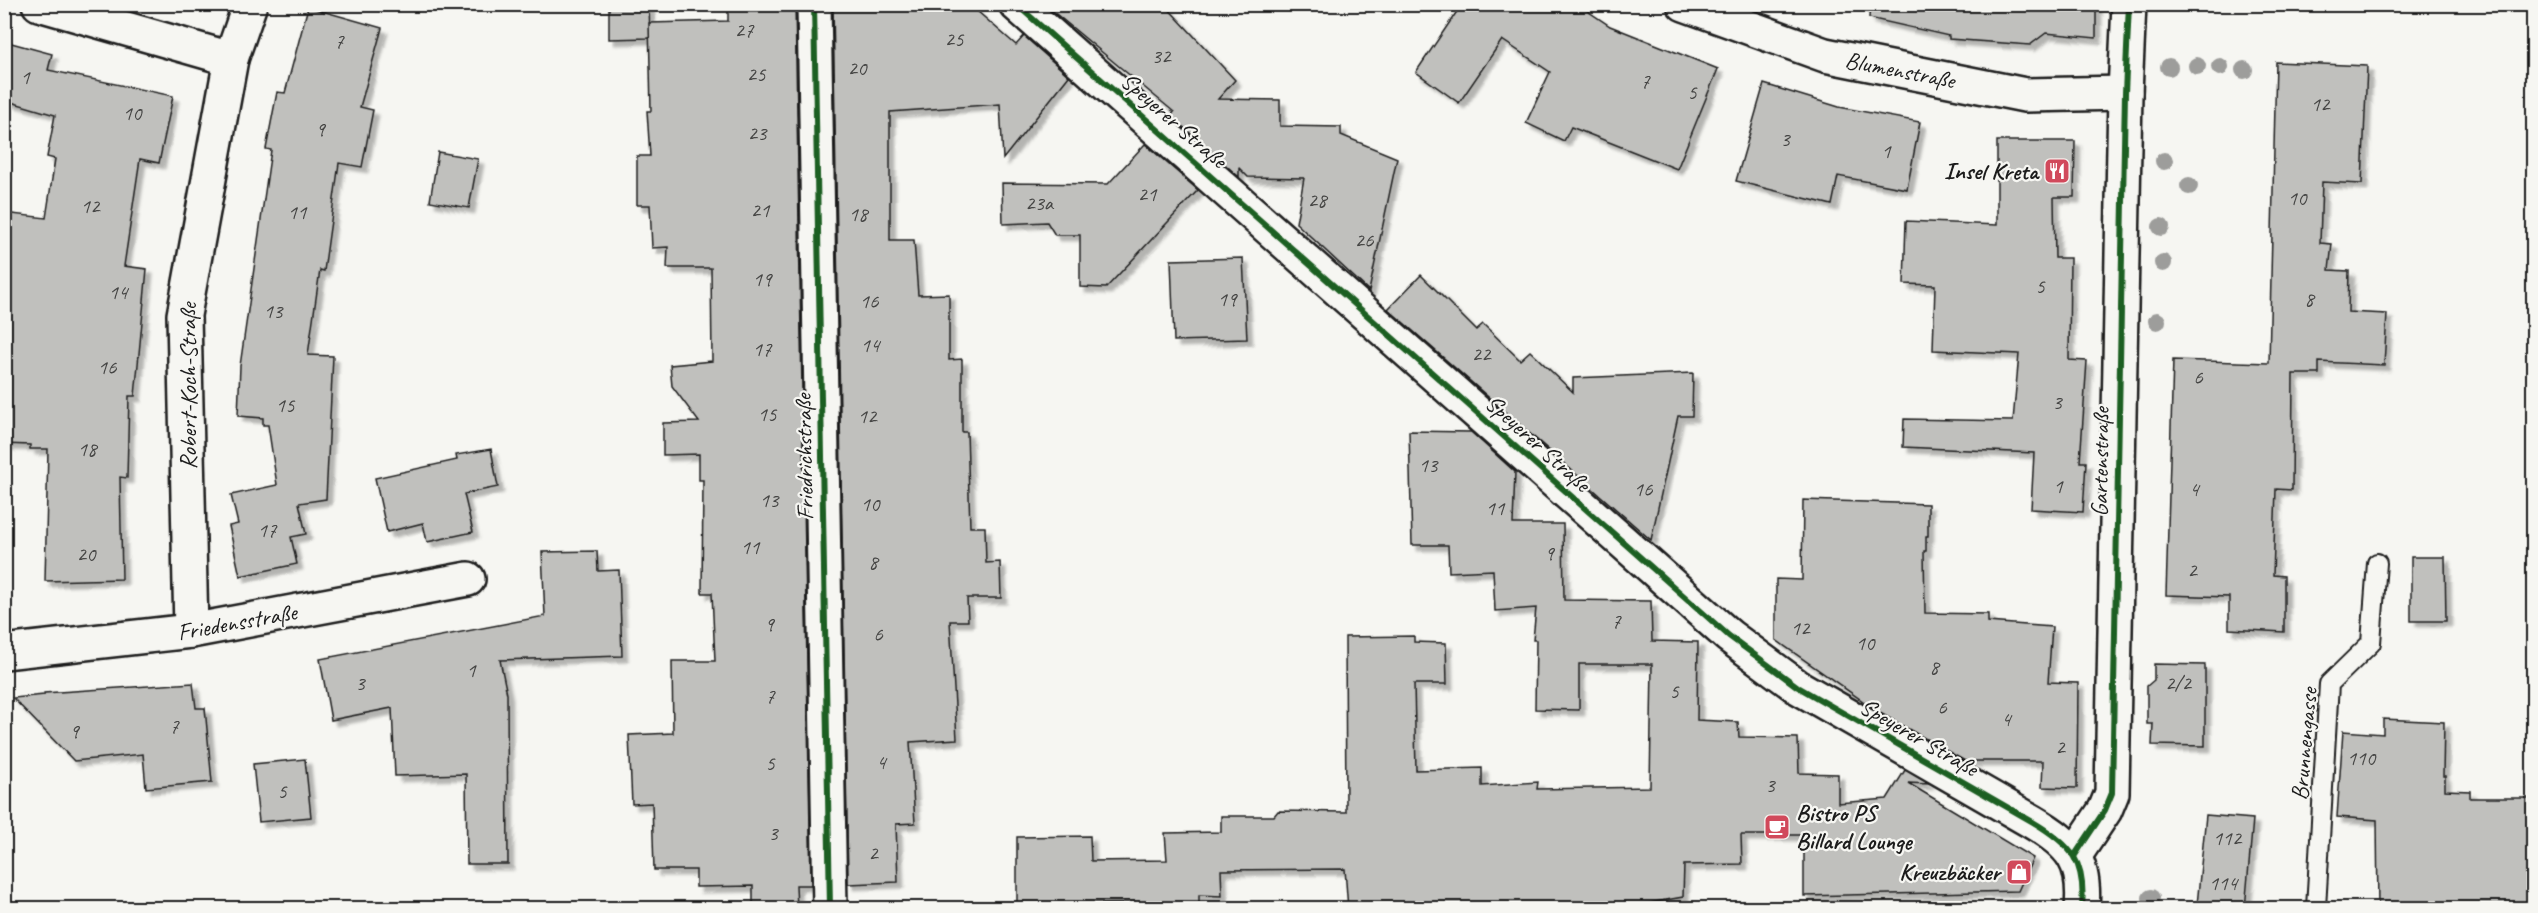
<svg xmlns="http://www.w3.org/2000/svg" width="2538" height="913" font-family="Caveat,sans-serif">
<defs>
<filter id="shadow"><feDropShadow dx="5.5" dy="5.5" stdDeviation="1.5" flood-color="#0004"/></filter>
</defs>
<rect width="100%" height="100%" fill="#f6f6f2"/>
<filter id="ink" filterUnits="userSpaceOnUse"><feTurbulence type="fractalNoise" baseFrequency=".0167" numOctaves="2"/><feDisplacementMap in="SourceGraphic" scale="12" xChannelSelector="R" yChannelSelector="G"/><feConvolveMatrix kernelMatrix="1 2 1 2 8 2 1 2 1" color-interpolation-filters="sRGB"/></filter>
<g filter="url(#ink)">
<!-- building -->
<g fill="#c0c0bd" stroke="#1c1c1c" stroke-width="1.5" filter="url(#shadow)">
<path d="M 609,4 L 649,4 L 650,38 L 609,39 Z"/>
<path d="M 728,4 L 795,4 L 811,885 L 796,885 L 797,909 L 753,909 L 753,886 L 696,887 L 696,870 L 654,870 L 652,803 L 632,804 L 629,735 L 673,733 L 672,661 L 715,661 L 712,593 L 702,593 L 703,480 L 699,480 L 699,454 L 663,455 L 663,423 L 699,422 L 672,386 L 670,365 L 712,361 L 711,268 L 667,268 L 668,247 L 652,248 L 650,205 L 637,205 L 637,156 L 650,156 L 647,111 L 651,111 L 649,23 L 728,21 Z"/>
<path d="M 833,4 L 969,4 L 1016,45 L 1024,36 L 1069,76 L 1003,159 L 1000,104 L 890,112 L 890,240 L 914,240 L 918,295 L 949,294 L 949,360 L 962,359 L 962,432 L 967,432 L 970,527 L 985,527 L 986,563 L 1000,562 L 1001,598 L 967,598 L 968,621 L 950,621 L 957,739 L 910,742 L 915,823 L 896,824 L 898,882 L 848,884 Z"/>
<path d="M 1054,4 L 1164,4 L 1235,80 L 1218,99 L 1280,100 L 1280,126 L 1341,127 L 1341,135 L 1397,158 L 1369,291 L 1296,223 L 1304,178 L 1248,177 L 1239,168 L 1239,177 L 1171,116 L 1174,112 L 1050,9 Z"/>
<path d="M 1462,4 L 1577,4 L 1610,26 L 1718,69 L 1677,169 L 1571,127 L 1564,141 L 1526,123 L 1550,72 L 1502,40 L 1459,103 L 1416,72 Z"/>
<path d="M 1870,4 L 2096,4 L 2096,38 L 2046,33 L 2030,45 L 1949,39 L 1949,36 L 1869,18 Z"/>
<path d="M 308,7 L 382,28 L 360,107 L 373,110 L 362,167 L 339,163 L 324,271 L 320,270 L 308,355 L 333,356 L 326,499 L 299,503 L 306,534 L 291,537 L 297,564 L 240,576 L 229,526 L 238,524 L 231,495 L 277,485 L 268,425 L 263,425 L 263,418 L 238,416 L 240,366 L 271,150 L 266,149 L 277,92 L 285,93 Z"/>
<path d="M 4,41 L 52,54 L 48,70 L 173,96 L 159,163 L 140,159 L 124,266 L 147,269 L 135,396 L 129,396 L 127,478 L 120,477 L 122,579 L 45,581 L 48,449 L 30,449 L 30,445 L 4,444 L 4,213 L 46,218 L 55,159 L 47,157 L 55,115 L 4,100 Z"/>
<path d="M 2276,62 L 2367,66 L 2362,184 L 2322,182 L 2320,243 L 2332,244 L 2329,270 L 2349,271 L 2348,312 L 2387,314 L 2384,365 L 2319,362 L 2319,374 L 2293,374 L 2292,490 L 2276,489 L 2273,575 L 2284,576 L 2284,632 L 2229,629 L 2229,597 L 2166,595 L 2173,360 L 2269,363 Z"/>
<path d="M 1764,84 L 1839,107 L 1920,122 L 1907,189 L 1838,176 L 1832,205 L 1736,181 Z"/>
<path d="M 1997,141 L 2075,141 L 2074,197 L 2054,197 L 2055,258 L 2070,258 L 2069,360 L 2087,361 L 2080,462 L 2086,462 L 2083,512 L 2031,509 L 2034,453 L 1903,447 L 1904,419 L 2013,421 L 2019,354 L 1933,350 L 1935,285 L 1904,284 L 1906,221 L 1997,225 Z"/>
<path d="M 1145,144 L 1198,190 L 1106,288 L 1080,287 L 1080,235 L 1055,235 L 1047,222 L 1003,224 L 1002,183 L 1108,184 Z"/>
<path d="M 438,152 L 478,159 L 469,208 L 430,201 Z"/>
<path d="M 1243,258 L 1247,339 L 1174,341 L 1171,260 Z"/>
<path d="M 1421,275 L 1476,330 L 1483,324 L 1520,360 L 1530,351 L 1573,392 L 1573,378 L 1693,373 L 1692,416 L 1678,416 L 1651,540 L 1388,309 Z"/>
<path d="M 1409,431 L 1471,432 L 1515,472 L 1513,524 L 1563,524 L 1564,600 L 1651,601 L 1652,641 L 1698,642 L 1697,720 L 1738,722 L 1739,737 L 1798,738 L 1799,773 L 1838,774 L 1838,803 L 1887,799 L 1905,770 L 1929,784 L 1908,783 L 2033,858 L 2018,891 L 1804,896 L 1804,835 L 1741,835 L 1742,864 L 1684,865 L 1683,897 L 1615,909 L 1348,909 L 1345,869 L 1221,870 L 1222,896 L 1199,895 L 1199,909 L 1168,909 L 1168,903 L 1017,904 L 1017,837 L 1090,836 L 1091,861 L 1167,860 L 1165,833 L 1221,832 L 1221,816 L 1274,816 L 1278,811 L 1346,812 L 1345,637 L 1414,636 L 1414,642 L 1446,643 L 1447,684 L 1414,684 L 1416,770 L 1482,768 L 1482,786 L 1538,782 L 1537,789 L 1650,787 L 1652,664 L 1579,664 L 1579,710 L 1535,709 L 1536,640 L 1533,640 L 1536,608 L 1495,611 L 1493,570 L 1449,572 L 1448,545 L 1412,545 Z"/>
<path d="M 491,449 L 498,487 L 464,494 L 473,532 L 427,542 L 423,523 L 387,532 L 375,478 L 457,460 L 456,455 Z"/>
<path d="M 1803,500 L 1928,504 L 1928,536 L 1926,536 L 1926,551 L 1924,551 L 1925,613 L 1988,614 L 1988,622 L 2052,627 L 2048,682 L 2078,683 L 2077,788 L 2042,787 L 2043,761 L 1965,761 L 1880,713 L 1776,640 L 1776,579 L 1802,580 Z"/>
<path d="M 597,551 L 598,571 L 619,570 L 622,656 L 500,660 L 507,694 L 508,864 L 467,864 L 466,774 L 395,776 L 392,708 L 331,720 L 320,659 L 545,616 L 542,552 Z"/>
<path d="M 2411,557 L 2445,557 L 2446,621 L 2411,621 Z"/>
<path d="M 2154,664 L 2205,665 L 2205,746 L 2152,745 L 2153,724 L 2147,724 L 2147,686 L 2154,680 Z"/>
<path d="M 193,683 L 196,708 L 205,708 L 212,782 L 146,788 L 143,754 L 74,761 L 13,698 L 44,695 L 44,693 Z"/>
<path d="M 2383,719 L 2444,722 L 2443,776 L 2445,776 L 2445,790 L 2470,791 L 2470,798 L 2534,798 L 2534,909 L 2378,909 L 2377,820 L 2337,817 L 2343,731 L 2383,734 Z"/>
<path d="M 305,759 L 311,817 L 259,822 L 253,764 Z"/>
<path d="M 2206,815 L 2253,819 L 2245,909 L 2197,905 Z"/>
</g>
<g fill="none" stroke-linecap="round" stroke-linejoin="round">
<!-- lane casing -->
<g stroke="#1c1c1c" stroke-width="22">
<path id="lane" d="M 2316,908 L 2329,684 L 2371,643 L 2377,563"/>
</g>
<!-- street casing -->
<g stroke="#1c1c1c" stroke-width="38">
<g id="street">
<path d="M 39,4 L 231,59"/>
<path d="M 814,4 L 830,908"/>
<path d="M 1016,4 L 1729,636 L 1798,687 L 2033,822 C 2072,845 2086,862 2082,908"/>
<path d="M 1684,4 L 1825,55 L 2025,95 L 2125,93"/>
<path d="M 191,631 L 184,315 L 231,59 L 250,4"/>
<path d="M 4,652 L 191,631 L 468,579"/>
<path d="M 2075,855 L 2105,810 L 2112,793 L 2125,93 L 2129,4"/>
</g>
</g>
<!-- lane -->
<use href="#lane" stroke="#f6f6f2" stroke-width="18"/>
<!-- street -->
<use href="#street" stroke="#f6f6f2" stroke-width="33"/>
<!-- cycleway casing -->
<g stroke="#f6f6f2" stroke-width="10">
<g id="cycleway">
<path d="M 814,4 L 830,908"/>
<path d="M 1016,4 L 1729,636 L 1798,687 L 2033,822 C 2072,845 2086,862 2082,908"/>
<path d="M 2075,855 L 2105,810 L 2112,793 L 2125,93 L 2129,4"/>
</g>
</g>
<!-- cycleway -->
<use href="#cycleway" stroke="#1b5e20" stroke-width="6"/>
</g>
<!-- trees -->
<g fill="#9d9d9b">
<circle cx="2197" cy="66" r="9"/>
<circle cx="2169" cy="67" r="9"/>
<circle cx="2220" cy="67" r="9"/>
<circle cx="2244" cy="70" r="9"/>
<circle cx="2164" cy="161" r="9"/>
<circle cx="2189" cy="186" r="9"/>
<circle cx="2161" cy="227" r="9"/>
<circle cx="2163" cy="263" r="9"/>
<circle cx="2157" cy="321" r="9"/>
<circle cx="2151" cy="898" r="9"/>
</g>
</g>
<!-- icons -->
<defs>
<g id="restaurant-square" transform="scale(1.35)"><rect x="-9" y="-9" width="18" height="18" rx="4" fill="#d1495b" stroke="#f6f6f2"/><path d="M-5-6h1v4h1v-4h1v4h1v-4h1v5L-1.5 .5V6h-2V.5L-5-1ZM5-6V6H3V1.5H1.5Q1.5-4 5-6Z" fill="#fff"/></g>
<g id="cafe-square" transform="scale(1.35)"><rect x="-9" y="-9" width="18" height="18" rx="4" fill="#d1495b" stroke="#f6f6f2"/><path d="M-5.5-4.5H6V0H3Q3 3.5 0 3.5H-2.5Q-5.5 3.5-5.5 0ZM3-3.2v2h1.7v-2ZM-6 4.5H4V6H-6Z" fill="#fff"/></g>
<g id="shop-square" transform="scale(1.35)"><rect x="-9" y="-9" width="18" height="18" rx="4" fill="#d1495b" stroke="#f6f6f2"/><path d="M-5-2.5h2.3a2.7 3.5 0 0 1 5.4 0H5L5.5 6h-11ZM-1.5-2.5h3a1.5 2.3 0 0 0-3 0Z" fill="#fff"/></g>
</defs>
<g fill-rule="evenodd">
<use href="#restaurant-square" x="2057" y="171"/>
<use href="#cafe-square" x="1777" y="827"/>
<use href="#shop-square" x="2019" y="872"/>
</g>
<g text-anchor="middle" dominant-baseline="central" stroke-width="4.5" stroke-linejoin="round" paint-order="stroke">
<!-- number labels -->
<g font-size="21" fill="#454544">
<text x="744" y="30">27</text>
<text x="954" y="39">25</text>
<text x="339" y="41">7</text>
<text x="1161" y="56">32</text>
<text x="857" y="68">20</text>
<text x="756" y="74">25</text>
<text x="25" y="77">1</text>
<text x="1645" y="81">7</text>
<text x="1692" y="92">5</text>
<text x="2320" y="104">12</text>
<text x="132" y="113">10</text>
<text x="320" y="129">9</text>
<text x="757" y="133">23</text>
<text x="1785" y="139">3</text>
<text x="1886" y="151">1</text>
<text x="1147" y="194">21</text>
<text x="2297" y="198">10</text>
<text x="1317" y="200">28</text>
<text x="1039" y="203">23a</text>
<text x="90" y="206">12</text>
<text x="760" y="210">21</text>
<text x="297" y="212">11</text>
<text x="858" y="214">18</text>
<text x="1364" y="240">26</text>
<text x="762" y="279">19</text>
<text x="2040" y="286">5</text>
<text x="118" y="292">14</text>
<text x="1227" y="299">19</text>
<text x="2309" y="299">8</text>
<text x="869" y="301">16</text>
<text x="273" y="311">13</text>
<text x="870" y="345">14</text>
<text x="762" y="349">17</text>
<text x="1481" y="354">22</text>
<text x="107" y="367">16</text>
<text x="2198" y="377">6</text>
<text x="2057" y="402">3</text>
<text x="285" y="405">15</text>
<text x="767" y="414">15</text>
<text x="867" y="416">12</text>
<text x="87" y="449">18</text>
<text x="1428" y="465">13</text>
<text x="2058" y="486">1</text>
<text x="1643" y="489">16</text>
<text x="2194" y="489">4</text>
<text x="769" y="500">13</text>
<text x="870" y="504">10</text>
<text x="1495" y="508">11</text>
<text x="267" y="530">17</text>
<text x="750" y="547">11</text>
<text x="1549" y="553">9</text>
<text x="86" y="554">20</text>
<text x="873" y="562">8</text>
<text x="2192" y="570">2</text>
<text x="1616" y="621">7</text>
<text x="769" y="624">9</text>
<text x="1800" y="628">12</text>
<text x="878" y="634">6</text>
<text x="1865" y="643">10</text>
<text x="1934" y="667">8</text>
<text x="471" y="670">1</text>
<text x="360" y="683">3</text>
<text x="2178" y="683">2/2</text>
<text x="1674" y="691">5</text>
<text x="770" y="696">7</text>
<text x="1942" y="707">6</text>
<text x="2006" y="719">4</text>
<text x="174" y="726">7</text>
<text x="74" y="731">9</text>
<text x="2060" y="747">2</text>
<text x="2361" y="758">110</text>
<text x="881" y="762">4</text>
<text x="770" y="763">5</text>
<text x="1770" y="785">3</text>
<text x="282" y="791">5</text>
<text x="773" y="833">3</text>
<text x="2227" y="838">112</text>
<text x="873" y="853">2</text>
<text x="2223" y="883">114</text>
</g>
<!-- street labels -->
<g font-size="24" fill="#1c1c1c" stroke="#f6f6f2">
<text transform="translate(1900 70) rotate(11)">Blumenstraße</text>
<text transform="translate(1174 120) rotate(41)">Speyerer Straße</text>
<text transform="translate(188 386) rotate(-90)">Robert-Koch-Straße</text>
<text transform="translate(1538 443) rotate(42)">Speyerer Straße</text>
<text transform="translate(804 457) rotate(-91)">Friedrichstraße</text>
<text transform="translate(2100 462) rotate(-89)">Gartenstraße</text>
<text transform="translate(237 622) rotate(-10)">Friedensstraße</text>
<text transform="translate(1919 737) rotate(30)">Speyerer Straße</text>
<text transform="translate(2304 744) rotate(-85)">Brunnengasse</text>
</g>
<!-- poi labels -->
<g font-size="24" font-weight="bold" fill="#1c1c1c" stroke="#f6f6f2" text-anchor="end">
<text x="2038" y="171">Insel Kreta</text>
<text x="1796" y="813" text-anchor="start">Bistro PS<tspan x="1796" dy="28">Billard Lounge</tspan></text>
<text x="2000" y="872">Kreuzbäcker</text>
</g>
</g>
<!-- margin -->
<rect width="2538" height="913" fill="none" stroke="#f6f6f2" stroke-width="24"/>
<rect x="12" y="12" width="2514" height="889" fill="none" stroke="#1c1c1c" stroke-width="2" filter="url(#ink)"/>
</svg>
